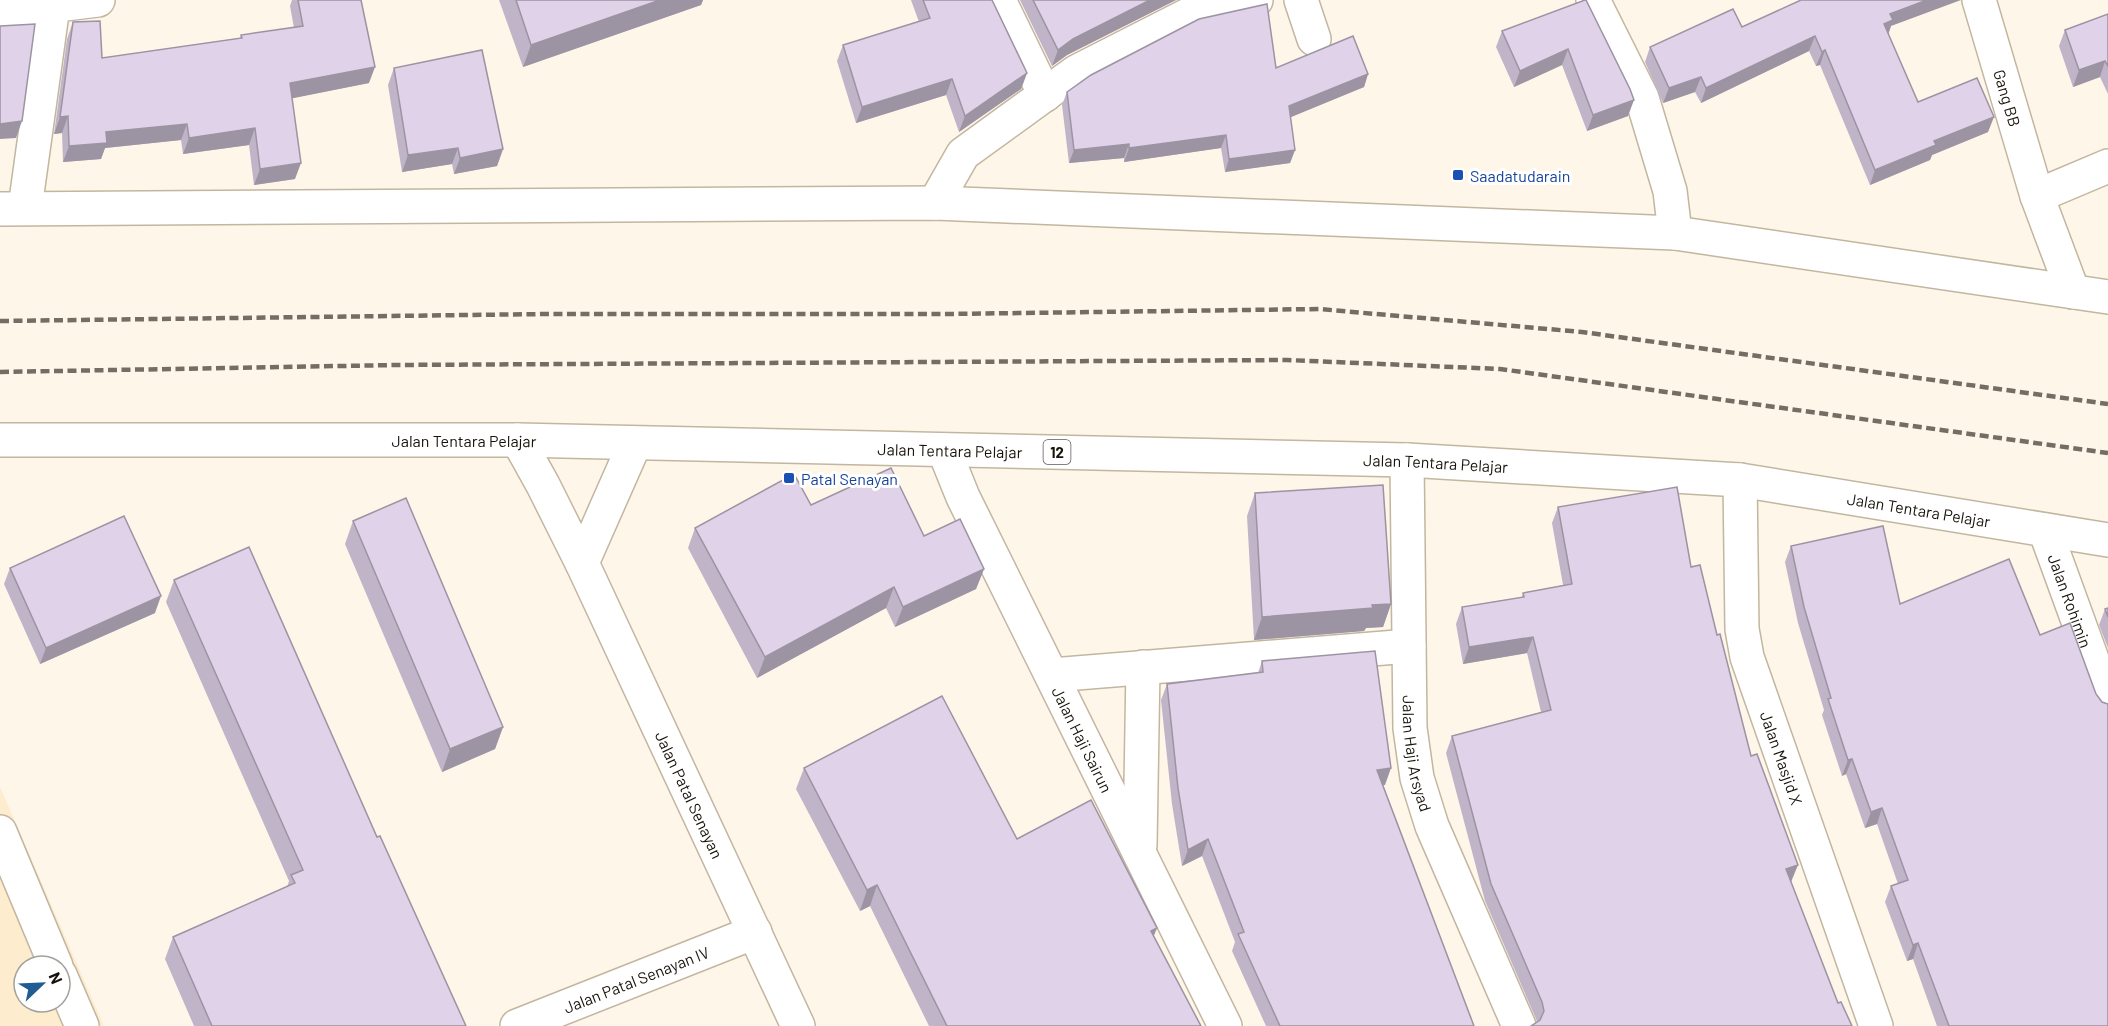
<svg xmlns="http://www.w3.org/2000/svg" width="2108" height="1026" font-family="Barlow,sans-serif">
<rect width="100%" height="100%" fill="#fef6e8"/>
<!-- built -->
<path fill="#fdecce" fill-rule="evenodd" d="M 0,787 L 104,1026 L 0,1026 ZM 24,966 L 60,966 L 60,1002 L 24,1002 Z"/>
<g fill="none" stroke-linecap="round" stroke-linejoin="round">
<!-- minor casing -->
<g stroke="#c3b6a0" stroke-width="36">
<g id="minor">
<path d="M 999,0 L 1045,95"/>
<path d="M 1301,0 L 1314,39"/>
<path d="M 1593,0 L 1642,98 L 1670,191 L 1675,233"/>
<path id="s1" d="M 1979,0 L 2037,196 L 2073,292"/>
<path d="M 0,12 L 98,0"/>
<path d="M 2037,196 L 2108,166"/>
<path d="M 935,203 L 963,154 L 1076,72 L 1188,15 L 1256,0"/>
<path d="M 25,208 L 53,6"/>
<path id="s2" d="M 518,440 L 543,485 L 582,563 L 798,1026"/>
<path id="s3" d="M 944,450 L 963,497 L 1225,1026"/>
<path id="s4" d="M 1407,460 L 1410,728 L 1417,778 L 1432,826 L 1519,1026"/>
<path id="s5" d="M 1740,480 L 1742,629 L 1747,657 L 1876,1026"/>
<path id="s6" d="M 2045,530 L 2108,703"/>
<path d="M 582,563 L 635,443"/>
<path d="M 1052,675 L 1409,646"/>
<path d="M 0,832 L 56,966"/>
<path d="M 1140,845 L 1143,667"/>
<path d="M 60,975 L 82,1026"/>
<path id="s7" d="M 517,1026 L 755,932"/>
</g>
</g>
<!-- highway casing -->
<g stroke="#c3b6a0" stroke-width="36">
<g id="highway">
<path d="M 0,209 L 935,203 L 1675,233 L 2108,297"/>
<path id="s8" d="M 0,440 L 518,440 L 1407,460 L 1740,480 L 2108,540"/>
</g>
</g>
<!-- minor -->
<use href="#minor" stroke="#fff" stroke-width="33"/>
<!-- highway -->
<use href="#highway" stroke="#fff" stroke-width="33"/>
<!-- rail -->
<g stroke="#736d63" stroke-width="4.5" stroke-dasharray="9 4.5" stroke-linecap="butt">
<path d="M 0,321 L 546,314 L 948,314 L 1319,309 L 1582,332 L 2108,404"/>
<path d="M 0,372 L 396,365 L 1287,360 L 1500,369 L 2108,453"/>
</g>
</g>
<!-- wall -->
<g fill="#c0b5c8">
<path d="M 292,0 L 361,0 L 369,83 L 292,98 L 295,179 L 254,185 L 249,145 L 183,154 L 181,140 L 105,148 L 101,159 L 63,162 L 62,133 L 54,134 L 67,39 L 73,22 L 102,58 L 240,38 L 241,35 L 294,28 L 290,6 Z"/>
<path d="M 499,0 L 703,0 L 701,5 L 523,67 Z"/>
<path d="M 911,0 L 992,0 L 1027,73 L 1021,89 L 959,132 L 946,95 L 856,123 L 837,61 L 843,45 L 919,22 Z"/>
<path d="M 1020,0 L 1176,0 L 1067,55 L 1052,66 Z"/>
<path d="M 1585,0 L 1628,116 L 1587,131 L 1562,65 L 1514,87 L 1496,47 L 1502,31 Z"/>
<path d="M 2108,14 L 2108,94 L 2100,77 L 2073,87 L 2059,46 L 2065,30 Z"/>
<path d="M 1891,26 L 1888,34 L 1918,102 L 1988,132 L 1932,155 L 1930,160 L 1870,185 L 1820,65 L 1816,66 L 1809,51 L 1701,103 L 1695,92 L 1663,103 L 1645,62 L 1650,47 L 1742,27 Z"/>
<path d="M 394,68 L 503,149 L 497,166 L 454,174 L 452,164 L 402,172 L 388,85 Z"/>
<path d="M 1276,68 L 1368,74 L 1364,87 L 1290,117 L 1295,150 L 1290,163 L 1225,172 L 1221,148 L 1124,162 L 1124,158 L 1069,163 L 1062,105 L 1067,92 Z"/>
<path d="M 1255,493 L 1391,604 L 1383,627 L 1366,628 L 1364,631 L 1254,640 L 1247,516 Z"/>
<path d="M 811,505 L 924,536 L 984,569 L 976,589 L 895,627 L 886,608 L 757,678 L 688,548 L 695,528 Z"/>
<path d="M 1558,507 L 1691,567 L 1717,635 L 1751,756 L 1791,882 L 1790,882 L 1838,1003 L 1537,1022 L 1536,1019 L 1485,901 L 1446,753 L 1452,736 L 1541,712 L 1527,653 L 1463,664 L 1456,624 L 1462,607 L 1522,597 L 1523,593 L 1563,585 L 1552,523 Z"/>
<path d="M 353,521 L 503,727 L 495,749 L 442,772 L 345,544 Z"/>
<path d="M 1791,546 L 1900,604 L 2108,1026 L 1937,1026 L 1913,959 L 1907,961 L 1885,902 L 1891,886 L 1898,884 L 1877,824 L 1865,828 L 1846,774 L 1842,776 L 1822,715 L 1824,710 L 1798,623 L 1785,562 Z"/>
<path d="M 10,568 L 155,613 L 40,664 L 4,584 Z"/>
<path d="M 174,580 L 377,837 L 466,1026 L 194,1026 L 165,959 L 173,937 L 287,887 L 289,881 L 166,602 Z"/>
<path d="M 2108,608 L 2108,648 L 2099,625 L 2105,609 Z"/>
<path d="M 1262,661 L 1385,785 L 1383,785 L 1474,1026 L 1266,1026 L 1232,951 L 1235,942 L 1202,856 L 1182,866 L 1172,804 L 1161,700 L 1167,684 L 1258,673 Z"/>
<path d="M 804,768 L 1017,839 L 1154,936 L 1201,1026 L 929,1026 L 870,906 L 860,911 L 796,789 Z"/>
</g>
<!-- shaded-wall -->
<g fill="#9c93a3">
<path d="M 660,0 L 703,0 L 701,5 L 523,67 L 531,45 Z"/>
<path d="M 1150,0 L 1176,0 L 1067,55 L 1052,66 L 1058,50 L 1073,39 Z"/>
<path d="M 1927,0 L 1961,0 L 1891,26 L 1888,35 L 1884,24 L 1890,14 Z"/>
<path d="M 1815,36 L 1809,51 L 1701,103 L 1706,88 Z"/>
<path d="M 1568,49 L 1562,65 L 1514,87 L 1520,71 Z"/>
<path d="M 1825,50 L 1820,65 L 1816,66 L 1822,52 Z"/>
<path d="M 2105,61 L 2100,77 L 2073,87 L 2079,70 Z"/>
<path d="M 375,67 L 369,83 L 284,100 L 290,83 Z"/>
<path d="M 1027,73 L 1021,89 L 959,132 L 965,116 Z"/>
<path d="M 1368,74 L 1364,87 L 1284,120 L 1289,106 Z"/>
<path d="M 1701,77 L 1695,92 L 1663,103 L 1669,88 Z"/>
<path d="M 952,79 L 946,95 L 856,123 L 862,107 Z"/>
<path d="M 1634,100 L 1628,116 L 1587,131 L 1593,115 Z"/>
<path d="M 68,116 L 62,133 L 54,134 L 60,117 Z"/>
<path d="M 1994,117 L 1988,132 L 1932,155 L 1930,160 L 1870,185 L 1875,170 L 1934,141 Z"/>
<path d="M 22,121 L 16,138 L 0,139 L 0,124 Z"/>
<path d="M 187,124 L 181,140 L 105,148 L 101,159 L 63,162 L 69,146 L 106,132 Z"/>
<path d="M 255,128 L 249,145 L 183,154 L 189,138 Z"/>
<path d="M 1226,135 L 1221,148 L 1124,162 L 1129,148 Z"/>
<path d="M 1129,144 L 1124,158 L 1069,163 L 1074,150 Z"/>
<path d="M 458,148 L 452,164 L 402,172 L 408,155 Z"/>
<path d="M 503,149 L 497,166 L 454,174 L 460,158 Z"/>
<path d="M 1295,150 L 1290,163 L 1225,172 L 1229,159 Z"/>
<path d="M 301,163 L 295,179 L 254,185 L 260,169 Z"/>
<path d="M 984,569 L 976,589 L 895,627 L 903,607 Z"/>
<path d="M 894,587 L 886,608 L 757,678 L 765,657 Z"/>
<path d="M 161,596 L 155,613 L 40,664 L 46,648 Z"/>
<path d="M 1391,604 L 1383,627 L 1366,628 L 1364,631 L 1254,640 L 1262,617 L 1372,605 Z"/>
<path d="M 1533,637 L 1527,653 L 1463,664 L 1469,647 Z"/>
<path d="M 503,727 L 495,749 L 442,772 L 450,749 Z"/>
<path d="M 1852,759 L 1846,774 L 1842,776 L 1848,760 Z"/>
<path d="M 1391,768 L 1385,785 L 1371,787 L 1377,770 Z"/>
<path d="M 1882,808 L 1877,824 L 1865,828 L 1871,812 Z"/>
<path d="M 1208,839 L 1202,856 L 1182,866 L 1188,850 Z"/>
<path d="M 1798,865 L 1791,882 L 1779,886 L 1786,869 Z"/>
<path d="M 877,885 L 870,906 L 860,911 L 867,890 Z"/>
<path d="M 1157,928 L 1149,948 L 1151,931 Z"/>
<path d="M 1918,943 L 1913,959 L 1907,961 L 1913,945 Z"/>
</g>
<!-- building -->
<g fill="#dfd2e9" stroke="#9c93a3" stroke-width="1.5">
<path d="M 298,0 L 361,0 L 375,67 L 290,83 L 301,163 L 260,169 L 255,128 L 189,138 L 187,124 L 106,132 L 107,143 L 69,146 L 68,116 L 60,117 L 73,22 L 100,21 L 102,58 L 242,38 L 241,35 L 303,26 Z"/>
<path d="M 516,0 L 660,0 L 531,45 Z"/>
<path d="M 923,0 L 992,0 L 1027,73 L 965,116 L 952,79 L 862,107 L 843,45 L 930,18 Z"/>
<path d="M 1033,0 L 1150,0 L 1073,39 L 1058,50 Z"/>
<path d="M 1585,0 L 1586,0 L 1630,89 L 1634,100 L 1593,115 L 1568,49 L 1520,71 L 1502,31 Z"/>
<path d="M 1801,0 L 1927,0 L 1890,14 L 1893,20 L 1884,24 L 1918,102 L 1977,78 L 1994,117 L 1934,141 L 1936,145 L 1875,170 L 1825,50 L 1822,52 L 1815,36 L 1706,88 L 1701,77 L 1669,88 L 1650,47 L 1733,9 L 1742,27 Z"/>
<path d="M 1267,4 L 1276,68 L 1353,36 L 1368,74 L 1289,106 L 1295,150 L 1229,159 L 1226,135 L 1129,148 L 1129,144 L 1074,150 L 1067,92 L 1091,75 L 1199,19 Z"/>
<path d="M 2108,14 L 2108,66 L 2105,61 L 2079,70 L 2065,30 Z"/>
<path d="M 35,24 L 22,121 L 0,124 L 0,26 Z"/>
<path d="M 482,50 L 503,149 L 460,158 L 458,148 L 408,155 L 394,68 Z"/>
<path d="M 891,468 L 924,536 L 960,519 L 984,569 L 903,607 L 894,587 L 765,657 L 695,528 L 794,474 L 811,505 Z"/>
<path d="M 1383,485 L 1391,604 L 1372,605 L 1373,608 L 1262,617 L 1255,493 Z"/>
<path d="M 1677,487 L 1691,567 L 1700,565 L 1717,635 L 1720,634 L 1751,756 L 1757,754 L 1798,865 L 1786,869 L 1838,1003 L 1841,1002 L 1852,1026 L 1531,1026 L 1540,1020 L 1544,1011 L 1542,1002 L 1491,884 L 1452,736 L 1551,710 L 1533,637 L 1469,647 L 1462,607 L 1524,597 L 1523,593 L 1572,584 L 1558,507 Z"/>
<path d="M 406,498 L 503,727 L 450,749 L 353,521 Z"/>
<path d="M 124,516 L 161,596 L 46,648 L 10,568 Z"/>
<path d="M 1883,526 L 1900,604 L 2009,559 L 2040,635 L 2070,623 L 2096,694 L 2102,702 L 2108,704 L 2108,1026 L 1949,1026 L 1918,943 L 1913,945 L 1891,886 L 1908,880 L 1882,808 L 1871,812 L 1852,759 L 1848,760 L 1828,699 L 1831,698 L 1804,607 L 1791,546 Z"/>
<path d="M 249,547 L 377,837 L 380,836 L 466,1026 L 212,1026 L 173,937 L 295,883 L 291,875 L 303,870 L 174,580 Z"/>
<path d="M 2108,608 L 2108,617 L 2105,609 Z"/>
<path d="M 1375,651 L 1391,768 L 1377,770 L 1474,1026 L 1280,1026 L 1238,934 L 1244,932 L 1208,839 L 1188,850 L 1178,788 L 1167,684 L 1263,672 L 1262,661 Z"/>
<path d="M 942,696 L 1017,839 L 1091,800 L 1157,928 L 1151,931 L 1201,1026 L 947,1026 L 877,885 L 867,890 L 804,768 Z"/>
</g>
<!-- markers -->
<g fill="#1a4fb4" stroke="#fff" stroke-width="2">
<rect x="1452" y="169" width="12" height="12" rx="3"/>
<rect x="783" y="472" width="12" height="12" rx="3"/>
</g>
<g text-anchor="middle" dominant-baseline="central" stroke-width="6" stroke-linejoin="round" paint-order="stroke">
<!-- shield labels -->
<rect fill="#fff" stroke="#5d5a54" stroke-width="1.5" x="1043.5" y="440" width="27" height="24" rx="4.5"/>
<g font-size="15" font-weight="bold" fill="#17130b">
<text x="1057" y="452">12</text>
</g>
<!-- street labels -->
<g font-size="16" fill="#17130b" stroke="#fff">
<text stroke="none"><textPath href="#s1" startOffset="102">Gang BB</textPath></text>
<text stroke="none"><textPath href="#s8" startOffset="464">Jalan Tentara Pelajar</textPath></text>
<text stroke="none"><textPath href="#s8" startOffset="950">Jalan Tentara Pelajar</textPath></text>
<text stroke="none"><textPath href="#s8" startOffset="1436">Jalan Tentara Pelajar</textPath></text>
<text stroke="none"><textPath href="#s8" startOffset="1922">Jalan Tentara Pelajar</textPath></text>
<text stroke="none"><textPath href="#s6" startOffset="75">Jalan Rohimin</textPath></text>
<text stroke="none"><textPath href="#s3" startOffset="321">Jalan Haji Sairun</textPath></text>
<text stroke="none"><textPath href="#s4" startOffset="294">Jalan Haji Arsyad</textPath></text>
<text stroke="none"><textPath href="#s5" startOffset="284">Jalan Masjid X</textPath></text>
<text stroke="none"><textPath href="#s2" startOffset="394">Jalan Patal Senayan</textPath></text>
<text stroke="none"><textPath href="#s7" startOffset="128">Jalan Patal Senayan IV</textPath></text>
</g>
<!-- transit labels -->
<g font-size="16" fill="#164399" stroke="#fff" text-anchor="start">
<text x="1470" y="175">Saadatudarain</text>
<text x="801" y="478">Patal Senayan</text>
</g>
</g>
<!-- north arrow -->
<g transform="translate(42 984) rotate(67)"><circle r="28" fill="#ffffff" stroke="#a2a19d" stroke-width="1.5"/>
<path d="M0-4.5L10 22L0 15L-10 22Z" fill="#1e5c92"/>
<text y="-9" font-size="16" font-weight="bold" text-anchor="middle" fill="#17130b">N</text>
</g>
</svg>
